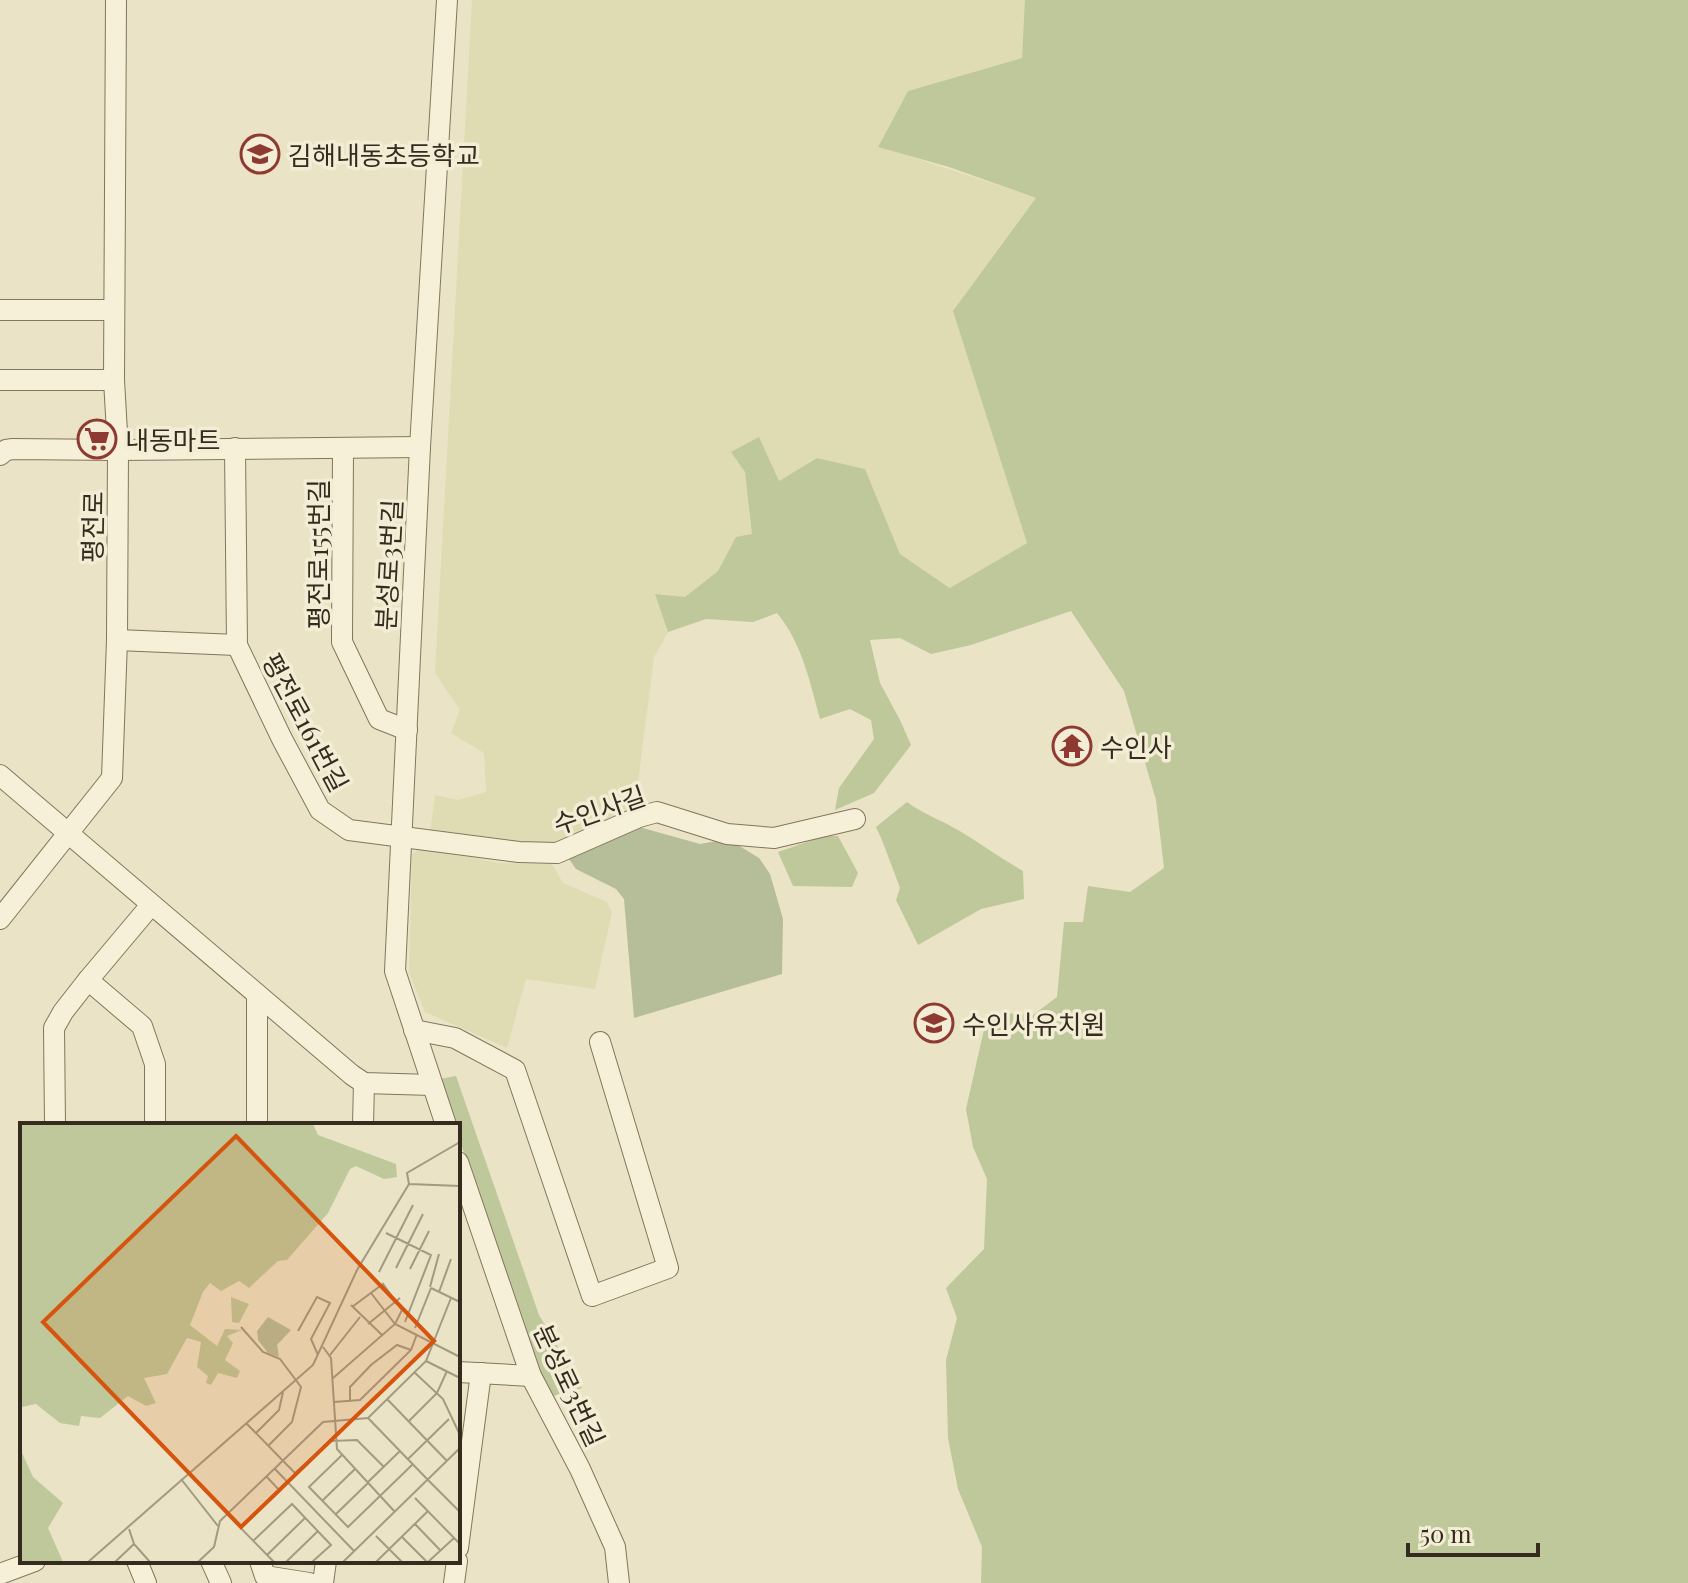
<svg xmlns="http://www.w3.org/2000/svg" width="1688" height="1583" font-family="'Playfair Display','Noto Sans KR',serif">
<rect width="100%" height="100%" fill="#eae3c5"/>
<!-- farmland -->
<g fill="#dfdcb3">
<path d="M 472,0 L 1027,0 L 1022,58 L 908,91 L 878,146 L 1037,198 L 954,311 L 1027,543 L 951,588 L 900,554 L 865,469 L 817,458 L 779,481 L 759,438 L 745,472 L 753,534 L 736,538 L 718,571 L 685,597 L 655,594 L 668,632 L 654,657 L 634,814 L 555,847 L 430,832 L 435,795 L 458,800 L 486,792 L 484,753 L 451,733 L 460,710 L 435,673 Z"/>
<path d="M 424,846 L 498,863 L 552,864 L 563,883 L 607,902 L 612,912 L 595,989 L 526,979 L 507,1048 L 425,1012 L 409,972 L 412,854 Z"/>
</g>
<!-- green -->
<g fill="#bec89a">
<path d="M 1025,0 L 1688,0 L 1688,1583 L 981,1583 L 982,1547 L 958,1489 L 948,1438 L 946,1360 L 957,1318 L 946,1288 L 984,1249 L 987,1179 L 973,1147 L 966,1109 L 988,1012 L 1033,1015 L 1057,997 L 1064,922 L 1083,922 L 1088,886 L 1130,892 L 1164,868 L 1156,800 L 1124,691 L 1071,611 L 971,645 L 931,654 L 900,638 L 870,640 L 880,683 L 900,720 L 911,745 L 874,793 L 835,810 L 839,788 L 874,739 L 871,720 L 850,709 L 820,719 C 810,682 802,643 777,613 L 753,622 L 706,619 L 668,632 L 655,594 L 685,597 L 718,571 L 736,537 L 752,534 L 745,472 L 731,452 L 759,437 L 779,481 L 817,458 L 865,469 L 900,554 L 950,588 L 1027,543 L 953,311 L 1036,198 L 949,167 L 878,147 L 908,91 L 1022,58 Z"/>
<path d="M 907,802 C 923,814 941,820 958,830 C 980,843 1000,858 1023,871 L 1024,899 L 981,909 L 918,945 L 896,900 L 900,888 L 882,840 L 876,827 Z"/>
<path d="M 824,836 L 838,836 L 858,873 L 852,887 L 793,886 L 778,852 Z"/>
<path d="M 456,1076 L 539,1315 L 582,1388 L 550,1397 L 536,1378 L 458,1134 L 458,1125 L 455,1125 L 440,1079 Z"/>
</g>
<!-- cemetery -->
<path fill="#b5bd99" d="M 632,825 L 700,844 L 728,839 L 759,858 L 770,874 L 783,919 L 782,974 L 634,1018 L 624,899 L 616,889 L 576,869 L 569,859 Z"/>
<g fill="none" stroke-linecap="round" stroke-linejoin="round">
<!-- street casing -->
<g stroke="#84755d" stroke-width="22">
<g id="street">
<path d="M 0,310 L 114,310"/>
<path d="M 0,380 L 114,380"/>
<path d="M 235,448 L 237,645 L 282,739 L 320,810 L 349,830 L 519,852 L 557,853 L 639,817 L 657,812 L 727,834 L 774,838 L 855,819"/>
<path d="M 343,448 L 342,642 L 379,719 L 407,730"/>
<path d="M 0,455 L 6,450 L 13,449 L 118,450 L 420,447"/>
<path d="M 117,640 L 237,645"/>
<path d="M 0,775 L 352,1075 L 364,1083 L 432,1085"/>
<path d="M 0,919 L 112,778 L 117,640 L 118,450 L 114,380 L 116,0"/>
<path d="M 88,980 L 142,1026 L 155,1064 L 155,1125"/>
<path d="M 414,1030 L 455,1038 L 515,1070 L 592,1296 L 668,1268 L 600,1042"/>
<path d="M 55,1125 L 54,1028 L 63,1012 L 88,980 L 151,905"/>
<path d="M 257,1125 L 257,995"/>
<path d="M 363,1125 L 364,1083"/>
<path d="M 446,1125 L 395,971 L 420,447 L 447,0"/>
<path d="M 458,1162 L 531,1376 L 580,1469 L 615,1547 L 619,1583"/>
<path d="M 458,1372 L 531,1376"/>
<path d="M 458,1548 L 481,1373"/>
<path d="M 137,1561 L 146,1583"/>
<path d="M 211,1561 L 221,1583"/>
<path d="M 260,1561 L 265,1576 L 309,1583"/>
<path d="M 0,1574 L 35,1561"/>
<path d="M 323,1583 L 326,1561"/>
<path d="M 454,1583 L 457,1561"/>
</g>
</g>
<!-- street -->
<use href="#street" stroke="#f6f0d8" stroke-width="20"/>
</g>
<!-- icons -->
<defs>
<g id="school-ring" transform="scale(2)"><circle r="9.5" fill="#f2edd4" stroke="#8e3a32" stroke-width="1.5"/><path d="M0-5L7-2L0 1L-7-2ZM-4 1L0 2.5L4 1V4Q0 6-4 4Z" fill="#8e3a32"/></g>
<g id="supermarket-ring" transform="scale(2)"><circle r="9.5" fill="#f2edd4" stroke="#8e3a32" stroke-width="1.5"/><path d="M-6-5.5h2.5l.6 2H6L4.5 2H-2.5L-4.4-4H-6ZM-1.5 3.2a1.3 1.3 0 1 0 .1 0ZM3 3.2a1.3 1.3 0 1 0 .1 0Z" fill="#8e3a32"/></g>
<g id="temple-ring" transform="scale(2)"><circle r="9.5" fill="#f2edd4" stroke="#8e3a32" stroke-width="1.5"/><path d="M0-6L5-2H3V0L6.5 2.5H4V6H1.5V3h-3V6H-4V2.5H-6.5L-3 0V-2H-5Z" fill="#8e3a32"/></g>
</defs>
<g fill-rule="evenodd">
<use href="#school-ring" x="260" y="154"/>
<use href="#supermarket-ring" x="97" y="439"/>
<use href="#temple-ring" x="1072" y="746"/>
<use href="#school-ring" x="934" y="1023"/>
</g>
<g text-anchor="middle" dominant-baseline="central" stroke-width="7" stroke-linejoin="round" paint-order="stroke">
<!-- poi labels -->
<g font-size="26" fill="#352c1f" stroke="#f2edd4" text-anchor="start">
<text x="288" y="154">김해내동초등학교</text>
<text x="125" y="439">내동마트</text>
<text x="1100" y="746">수인사</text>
<text x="962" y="1023">수인사유치원</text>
</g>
<!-- street labels -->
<g font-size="26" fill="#352c1f" stroke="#f2edd4">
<text transform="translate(92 527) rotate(-89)">평전로</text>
<text transform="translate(317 554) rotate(-90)">평전로155번길</text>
<text transform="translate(388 565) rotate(-87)">분성로3번길</text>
<text transform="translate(306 722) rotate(62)">평전로161번길</text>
<text transform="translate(599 809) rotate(-19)">수인사길</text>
<text transform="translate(570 1385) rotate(65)">분성로3번길</text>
</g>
</g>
<!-- overview -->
<g transform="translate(20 1123)">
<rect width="440" height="440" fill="#eae3c5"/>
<path d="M 0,1 L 293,1 L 298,12 L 376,41 L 377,54 L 364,56 L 336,43 L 330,46 L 308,90 L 267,137 L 258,138 L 229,165 L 219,158 L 201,168 L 190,160 L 183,169 L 170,202 L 197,223 L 205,206 L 222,207 L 207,213 L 213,220 L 205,237 L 220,248 L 217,255 L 198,250 L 191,262 L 186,260 L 188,253 L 177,244 L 181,219 L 167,215 L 147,251 L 124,255 L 136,280 L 126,283 L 108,273 L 80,295 L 61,293 L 59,303 L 40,300 L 16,281 L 2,284 L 2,330 L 13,354 L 43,380 L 28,405 L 43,439 L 0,439 ZM 211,174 L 229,181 L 219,200 L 212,199 Z" fill="#bec89a"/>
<path d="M 248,194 L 271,207 L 257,222 L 259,234 L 248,230 L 238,217 L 237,208 Z" fill="#b5bd99"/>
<path fill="none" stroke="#a29a83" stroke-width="2" d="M 389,61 L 387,50 L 440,19M 389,61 L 440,63M 366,110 L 411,132 L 385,199M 376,145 L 403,91M 390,146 L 409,108M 359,149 L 393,82M 410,164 L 419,131M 411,165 L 440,179M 419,169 L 431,136M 351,170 L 375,201 L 440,234M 331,182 L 362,212M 348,201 L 380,175M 221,204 L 243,229 L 260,236 L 281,264 L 272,299 L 248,323M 395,205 L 411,165M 278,208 L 297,174 L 310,180 L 291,216 L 298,232M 303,224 L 311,235 L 317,326 L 375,389M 310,232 L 340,194M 406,238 L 440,255M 394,249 L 423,276 L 440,312M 312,256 L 375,201 L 382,187 L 363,161 L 332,184M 367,276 L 427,338M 330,278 L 330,264 L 351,242 L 377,222 L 391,227M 314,279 L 340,277 L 391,227 L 397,211M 348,295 L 408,357M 388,299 L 417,270 L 427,248M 226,300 L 275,350 L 311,318 L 337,317 L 364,344M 236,310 L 259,287 L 263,269M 322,332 L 289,364 L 328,404 L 393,341M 388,336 L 429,296M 254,345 L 334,428M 161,356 L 198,403M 408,357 L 440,389M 348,359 L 380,328M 395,375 L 440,421M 302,378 L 335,346M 207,391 L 254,439M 316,391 L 348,360M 395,401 L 420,427M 221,405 L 260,368 L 246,353M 109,406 L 114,421 L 130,439M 356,413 L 382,439M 382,414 L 407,439M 233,418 L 272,381 L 311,422 L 292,439M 247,432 L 285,395M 68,439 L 293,242 L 337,147 L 389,61M 95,439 L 114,421M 178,439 L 194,424 L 200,398 L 303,299 L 348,295 L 406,238 L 431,175M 266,439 L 298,408M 323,439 L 440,325M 356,439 L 408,388M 408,439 L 434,415"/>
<path fill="#d6540e" fill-opacity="0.15" stroke="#d6540e" stroke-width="4" d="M 216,13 L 414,218 L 221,404 L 23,199 Z"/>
<rect width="440" height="440" fill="none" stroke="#352c1f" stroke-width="4"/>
</g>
<!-- scale -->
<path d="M1408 1543v12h130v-12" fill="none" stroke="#352c1f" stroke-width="4"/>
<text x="1420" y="1543" font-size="24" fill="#352c1f" stroke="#f2edd4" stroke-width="6" paint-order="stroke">50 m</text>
</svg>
